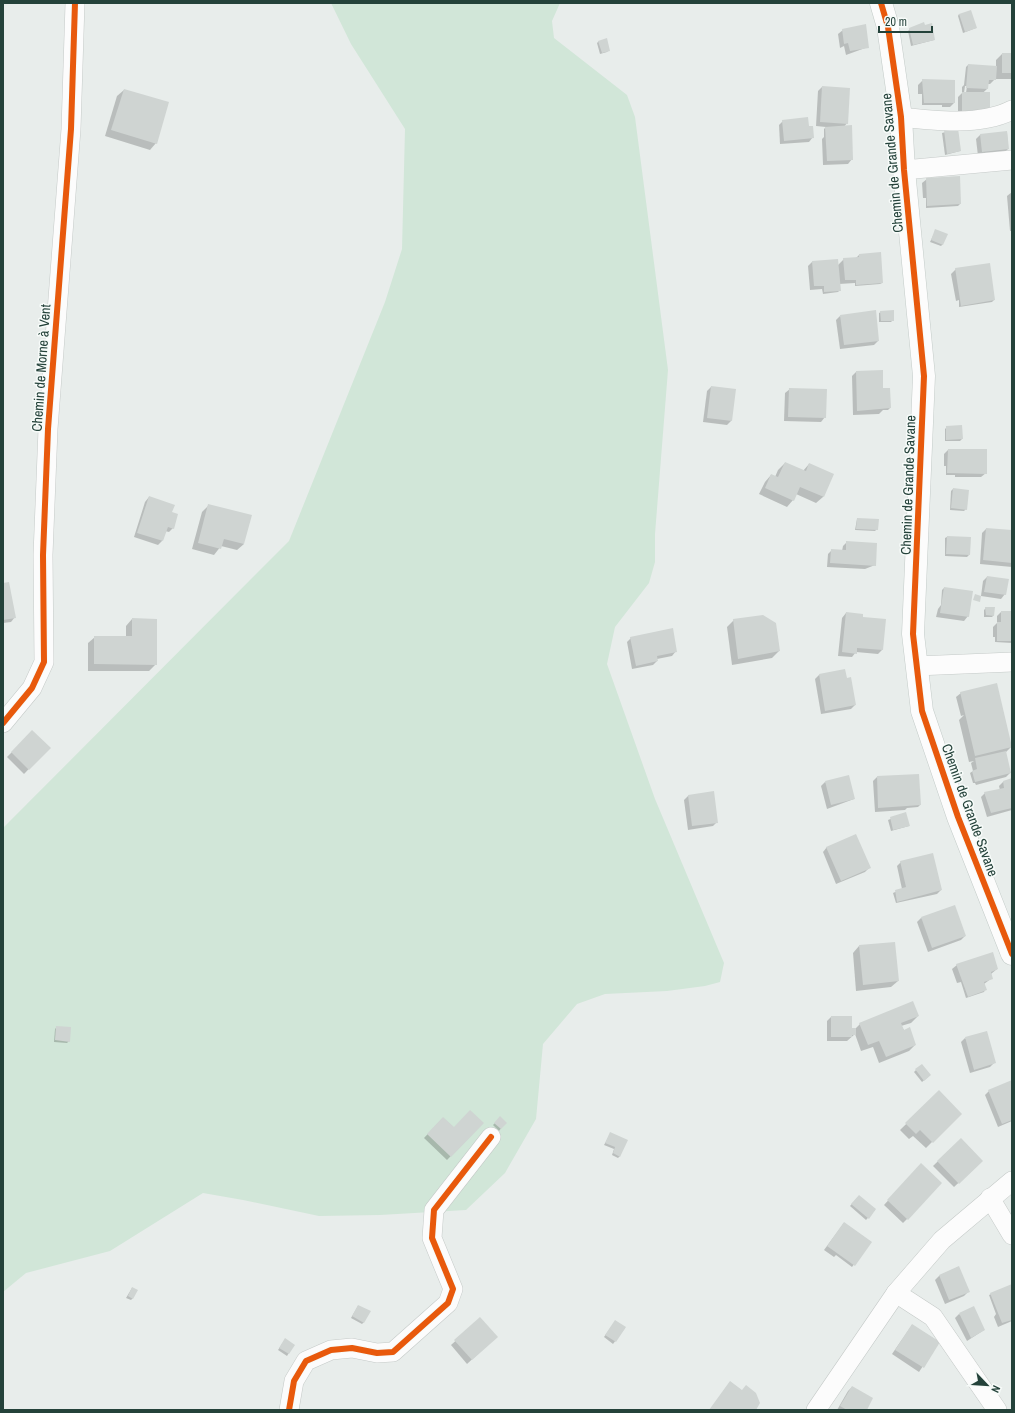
<svg xmlns="http://www.w3.org/2000/svg" width="1015" height="1413" font-family="'Archivo Narrow',sans-serif">
<rect width="100%" height="100%" fill="#e8edeb"/>
<!-- green -->
<path fill="#d1e6d8" d="M 331,3 L 560,3 L 552,21 L 554,38 L 627,95 L 635,117 L 668,370 L 655,534 L 655,562 L 649,583 L 615,627 L 607,664 L 655,799 L 724,963 L 720,982 L 705,986 L 667,991 L 605,994 L 577,1004 L 543,1044 L 536,1119 L 505,1173 L 466,1210 L 380,1215 L 319,1216 L 243,1200 L 203,1193 L 110,1251 L 26,1273 L 3,1292 L 3,828 L 289,541 L 385,302 L 402,249 L 405,129 L 351,44 Z"/>
<!-- shadow -->
<g fill="#0003" fill-rule="evenodd">
<path d="M 959,14 L 976,28 L 963,33 L 958,16 Z"/>
<path d="M 910,29 L 934,40 L 911,46 L 908,31 Z"/>
<path d="M 843,30 L 868,47 L 846,55 L 844,46 L 840,48 L 838,34 Z"/>
<path d="M 599,41 L 609,50 L 607,52 L 600,54 L 597,43 Z"/>
<path d="M 1002,54 L 1012,54 L 1012,79 L 995,79 L 990,84 L 987,84 L 987,89 L 958,116 L 958,97 L 963,92 L 962,92 L 962,87 L 964,85 L 966,67 L 968,65 L 996,67 L 996,60 ZM 965,86 L 967,86 L 966,93 L 964,93 Z"/>
<path d="M 923,80 L 954,103 L 950,107 L 942,107 L 942,105 L 922,105 L 922,94 L 918,94 L 918,85 Z"/>
<path d="M 822,87 L 847,123 L 844,127 L 852,159 L 848,164 L 823,165 L 822,139 L 824,137 L 824,129 L 826,127 L 816,126 L 818,91 Z"/>
<path d="M 124,90 L 168,103 L 156,143 L 150,150 L 105,136 L 117,96 Z"/>
<path d="M 783,121 L 808,127 L 813,137 L 809,142 L 780,144 L 779,125 Z"/>
<path d="M 957,129 L 960,151 L 945,155 L 942,133 Z"/>
<path d="M 1007,132 L 1008,149 L 1004,153 L 978,156 L 976,139 L 980,135 Z"/>
<path d="M 927,179 L 960,204 L 958,206 L 926,208 L 926,198 L 923,198 L 922,183 Z"/>
<path d="M 1012,192 L 1012,231 L 1010,231 L 1007,196 Z"/>
<path d="M 936,230 L 943,244 L 941,246 L 930,242 Z"/>
<path d="M 859,255 L 882,283 L 880,284 L 855,286 L 855,283 L 839,284 L 839,291 L 838,292 L 823,294 L 822,289 L 810,290 L 808,266 L 812,262 L 838,265 L 844,259 L 856,258 Z"/>
<path d="M 956,269 L 994,300 L 992,302 L 959,307 L 959,300 L 956,301 L 951,274 Z"/>
<path d="M 881,312 L 893,320 L 891,322 L 879,322 L 879,313 Z"/>
<path d="M 840,316 L 878,341 L 874,345 L 840,349 L 836,320 Z"/>
<path d="M 856,372 L 882,390 L 890,408 L 888,410 L 883,410 L 879,414 L 853,415 L 852,376 Z"/>
<path d="M 711,387 L 735,390 L 731,421 L 727,425 L 703,422 L 707,391 Z"/>
<path d="M 790,389 L 825,417 L 821,422 L 784,421 L 785,393 Z"/>
<path d="M 947,427 L 962,439 L 960,441 L 945,441 L 945,429 Z"/>
<path d="M 948,450 L 986,473 L 981,477 L 955,477 L 955,475 L 946,475 L 946,466 L 944,466 L 944,454 Z"/>
<path d="M 785,463 L 803,471 L 809,464 L 832,475 L 823,497 L 816,503 L 796,494 L 793,500 L 787,507 L 759,494 L 765,482 L 771,475 L 775,477 L 778,470 Z"/>
<path d="M 953,489 L 966,509 L 964,511 L 950,510 L 951,491 Z"/>
<path d="M 149,497 L 171,513 L 173,528 L 169,532 L 165,531 L 162,541 L 158,545 L 134,537 L 145,502 Z"/>
<path d="M 209,505 L 244,544 L 237,550 L 221,546 L 214,555 L 192,549 L 202,512 Z"/>
<path d="M 857,519 L 877,529 L 875,531 L 855,530 Z"/>
<path d="M 986,529 L 1012,531 L 1012,567 L 980,564 L 982,533 Z"/>
<path d="M 947,537 L 969,555 L 967,557 L 945,556 L 945,538 Z"/>
<path d="M 847,542 L 875,565 L 865,569 L 827,567 L 828,554 L 832,550 L 842,551 L 843,546 Z"/>
<path d="M 987,577 L 1005,594 L 1001,599 L 981,596 L 983,581 Z"/>
<path d="M 3,584 L 15,617 L 11,622 L 3,623 Z"/>
<path d="M 944,588 L 968,616 L 964,621 L 936,617 L 938,609 L 941,605 L 942,590 Z"/>
<path d="M 986,608 L 994,615 L 992,617 L 984,617 L 984,610 Z"/>
<path d="M 1001,612 L 1012,612 L 1012,643 L 995,642 L 995,637 L 993,637 L 993,627 L 997,623 L 997,616 Z"/>
<path d="M 846,613 L 862,618 L 882,650 L 878,654 L 856,652 L 852,657 L 838,656 L 842,618 Z"/>
<path d="M 132,619 L 156,664 L 149,671 L 88,671 L 88,643 L 95,637 L 126,637 L 126,626 Z"/>
<path d="M 734,620 L 779,651 L 772,658 L 732,665 L 727,627 Z"/>
<path d="M 631,638 L 676,651 L 672,656 L 657,659 L 657,661 L 653,665 L 632,669 L 627,642 Z"/>
<path d="M 819,675 L 846,679 L 855,705 L 851,709 L 821,714 L 815,679 Z"/>
<path d="M 961,693 L 1011,747 L 1005,753 L 1010,773 L 1006,777 L 976,785 L 975,783 L 973,783 L 970,773 L 973,771 L 971,763 L 974,761 L 969,762 L 959,720 L 964,715 L 961,716 L 956,697 Z"/>
<path d="M 32,732 L 49,748 L 24,774 L 7,757 Z"/>
<path d="M 877,777 L 920,805 L 918,807 L 907,808 L 905,810 L 875,812 L 873,781 Z"/>
<path d="M 1012,779 L 1012,810 L 987,817 L 981,797 L 985,793 L 1000,790 L 999,786 L 1003,782 Z"/>
<path d="M 825,782 L 854,799 L 827,809 L 821,786 Z"/>
<path d="M 713,792 L 717,822 L 713,826 L 688,830 L 684,800 L 688,796 Z"/>
<path d="M 905,813 L 909,826 L 891,831 L 888,820 Z"/>
<path d="M 827,847 L 869,868 L 865,872 L 836,884 L 823,852 Z"/>
<path d="M 901,862 L 941,890 L 937,894 L 896,903 L 893,893 L 902,889 L 897,866 Z"/>
<path d="M 921,918 L 965,936 L 961,940 L 928,952 L 917,922 Z"/>
<path d="M 859,946 L 898,981 L 891,987 L 856,991 L 853,953 Z"/>
<path d="M 957,965 L 997,969 L 991,974 L 992,978 L 984,984 L 985,990 L 984,992 L 966,998 L 961,982 L 957,983 L 952,969 Z"/>
<path d="M 918,1016 L 911,1023 L 901,1026 L 915,1045 L 909,1051 L 879,1063 L 873,1047 L 861,1051 L 855,1034 L 847,1041 L 827,1041 L 827,1021 L 831,1017 L 851,1029 L 855,1029 L 860,1024 Z"/>
<path d="M 57,1027 L 69,1041 L 67,1043 L 54,1042 L 55,1029 Z"/>
<path d="M 965,1038 L 994,1063 L 990,1067 L 970,1073 L 961,1042 Z"/>
<path d="M 916,1070 L 928,1077 L 922,1082 L 914,1072 Z"/>
<path d="M 1012,1081 L 1012,1121 L 998,1127 L 985,1095 L 989,1091 Z"/>
<path d="M 939,1092 L 960,1114 L 926,1148 L 913,1136 L 909,1139 L 900,1130 Z"/>
<path d="M 443,1118 L 454,1128 L 483,1123 L 447,1160 L 424,1138 Z"/>
<path d="M 500,1118 L 505,1123 L 499,1131 L 493,1125 Z"/>
<path d="M 611,1133 L 620,1156 L 618,1158 L 612,1155 L 614,1149 L 604,1145 Z"/>
<path d="M 961,1139 L 982,1161 L 954,1187 L 933,1166 Z"/>
<path d="M 917,1169 L 907,1219 L 903,1223 L 884,1205 Z"/>
<path d="M 859,1196 L 875,1210 L 866,1220 L 850,1206 Z"/>
<path d="M 844,1223 L 871,1242 L 852,1267 L 836,1255 L 834,1257 L 824,1250 Z"/>
<path d="M 958,1267 L 968,1292 L 964,1296 L 945,1304 L 935,1280 L 939,1276 Z"/>
<path d="M 1012,1285 L 1012,1321 L 998,1327 L 994,1317 L 996,1314 L 989,1295 Z"/>
<path d="M 132,1288 L 133,1298 L 131,1300 L 126,1298 Z"/>
<path d="M 358,1306 L 364,1322 L 362,1324 L 351,1318 Z"/>
<path d="M 959,1314 L 984,1330 L 967,1341 L 955,1318 Z"/>
<path d="M 480,1319 L 492,1341 L 467,1364 L 451,1345 Z"/>
<path d="M 614,1323 L 625,1328 L 613,1344 L 604,1337 Z"/>
<path d="M 912,1325 L 939,1342 L 919,1372 L 892,1354 Z"/>
<path d="M 284,1341 L 294,1345 L 287,1356 L 278,1350 Z"/>
<path d="M 852,1387 L 866,1410 L 837,1410 L 848,1391 Z"/>
</g>
<!-- building -->
<g fill="#cfd4d2">
<path d="M 971,10 L 977,28 L 965,32 L 959,14 Z"/>
<path d="M 924,22 L 925,25 L 932,23 L 935,40 L 913,45 L 909,28 Z"/>
<path d="M 866,24 L 869,48 L 850,51 L 848,43 L 844,44 L 842,29 Z"/>
<path d="M 607,38 L 610,51 L 602,53 L 598,41 Z"/>
<rect x="1002" y="53" width="10" height="20"/>
<path d="M 968,64 L 997,66 L 996,80 L 989,80 L 988,89 L 966,88 Z"/>
<path d="M 922,79 L 955,80 L 955,103 L 924,103 Z"/>
<path d="M 822,86 L 850,88 L 848,124 L 820,122 Z"/>
<path d="M 124,89 L 169,102 L 157,144 L 111,130 Z"/>
<path d="M 962,92 L 990,92 L 990,113 L 962,112 Z"/>
<path d="M 808,117 L 809,126 L 813,126 L 814,138 L 784,141 L 782,120 Z"/>
<path d="M 852,125 L 853,160 L 827,161 L 825,127 Z"/>
<path d="M 958,128 L 961,151 L 947,154 L 944,130 Z"/>
<path d="M 1007,131 L 1009,149 L 982,152 L 980,134 Z"/>
<path d="M 960,176 L 961,204 L 927,206 L 926,178 Z"/>
<path d="M 935,229 L 948,234 L 943,245 L 931,240 Z"/>
<path d="M 881,252 L 883,283 L 856,285 L 856,280 L 845,280 L 843,258 L 859,257 L 859,254 Z"/>
<path d="M 838,259 L 841,291 L 824,292 L 824,286 L 814,286 L 812,261 Z"/>
<path d="M 990,263 L 995,300 L 961,306 L 955,268 Z"/>
<path d="M 876,310 L 879,341 L 844,345 L 840,315 Z"/>
<path d="M 894,310 L 894,321 L 881,321 L 880,311 Z"/>
<path d="M 883,370 L 883,388 L 890,388 L 891,408 L 857,411 L 856,371 Z"/>
<path d="M 711,386 L 736,389 L 732,421 L 707,418 Z"/>
<path d="M 789,388 L 827,389 L 826,418 L 788,417 Z"/>
<path d="M 962,425 L 963,439 L 946,440 L 946,426 Z"/>
<path d="M 948,449 L 987,449 L 987,474 L 947,473 Z"/>
<path d="M 785,462 L 806,471 L 809,463 L 834,474 L 824,497 L 800,487 L 794,501 L 765,488 L 771,474 L 778,477 Z"/>
<path d="M 953,488 L 969,490 L 967,510 L 951,508 Z"/>
<path d="M 149,496 L 175,505 L 172,512 L 178,514 L 174,529 L 168,527 L 163,541 L 137,533 Z"/>
<path d="M 208,504 L 252,515 L 244,544 L 224,539 L 221,549 L 198,543 Z"/>
<path d="M 857,518 L 879,519 L 878,530 L 856,529 Z"/>
<path d="M 986,528 L 1012,530 L 1012,563 L 983,560 Z"/>
<path d="M 947,536 L 971,537 L 970,555 L 946,554 Z"/>
<path d="M 846,541 L 877,543 L 876,566 L 830,563 L 831,549 L 846,550 Z"/>
<path d="M 987,576 L 1009,579 L 1006,595 L 984,592 Z"/>
<path d="M 9,582 L 16,618 L 3,620 L 3,583 Z"/>
<path d="M 944,587 L 973,591 L 969,617 L 940,613 Z"/>
<path d="M 975,594 L 981,596 L 980,602 L 973,600 Z"/>
<path d="M 985,607 L 995,607 L 994,616 L 986,615 Z"/>
<path d="M 1001,611 L 1012,611 L 1012,641 L 997,641 L 997,622 L 1001,622 Z"/>
<path d="M 846,612 L 863,614 L 863,617 L 886,619 L 883,650 L 857,648 L 857,654 L 842,652 Z"/>
<path d="M 763,615 L 776,623 L 780,651 L 738,659 L 733,619 Z"/>
<path d="M 132,618 L 157,619 L 157,665 L 94,664 L 94,636 L 132,636 Z"/>
<path d="M 673,628 L 677,652 L 657,656 L 658,661 L 636,666 L 630,637 Z"/>
<path d="M 845,669 L 847,678 L 851,677 L 856,705 L 825,711 L 819,674 Z"/>
<path d="M 997,683 L 1012,747 L 975,756 L 960,692 Z"/>
<path d="M 32,730 L 51,748 L 29,770 L 11,752 Z"/>
<path d="M 1006,751 L 1011,773 L 975,782 L 972,771 L 977,769 L 975,758 Z"/>
<path d="M 919,774 L 921,805 L 878,808 L 877,776 Z"/>
<path d="M 849,775 L 855,799 L 831,805 L 825,781 Z"/>
<path d="M 1012,778 L 1012,808 L 991,813 L 984,792 L 1004,788 L 1003,781 Z"/>
<path d="M 714,791 L 718,823 L 692,826 L 688,795 Z"/>
<path d="M 906,812 L 910,826 L 893,830 L 890,817 Z"/>
<path d="M 856,834 L 871,868 L 841,881 L 826,847 Z"/>
<path d="M 933,853 L 942,890 L 897,902 L 895,890 L 906,887 L 900,861 Z"/>
<path d="M 955,905 L 966,936 L 932,948 L 921,917 Z"/>
<path d="M 895,942 L 899,981 L 863,985 L 859,945 Z"/>
<path d="M 993,952 L 998,969 L 991,972 L 993,979 L 984,982 L 987,990 L 968,997 L 956,964 Z"/>
<path d="M 913,1001 L 919,1016 L 901,1023 L 904,1030 L 910,1027 L 916,1045 L 886,1057 L 879,1041 L 868,1045 L 859,1023 Z"/>
<path d="M 831,1016 L 852,1016 L 852,1028 L 856,1028 L 856,1035 L 852,1035 L 852,1037 L 831,1037 Z"/>
<path d="M 56,1026 L 71,1027 L 70,1042 L 55,1040 Z"/>
<path d="M 987,1031 L 996,1063 L 974,1070 L 965,1037 Z"/>
<path d="M 922,1064 L 931,1075 L 924,1081 L 915,1069 Z"/>
<path d="M 1012,1080 L 1012,1120 L 1002,1124 L 988,1090 Z"/>
<path d="M 939,1090 L 962,1114 L 933,1143 L 920,1130 L 916,1134 L 905,1123 Z"/>
<path d="M 470,1110 L 484,1123 L 451,1157 L 427,1134 L 443,1117 L 454,1127 Z"/>
<path d="M 500,1116 L 507,1123 L 501,1129 L 494,1123 Z"/>
<path d="M 610,1132 L 628,1140 L 620,1157 L 613,1153 L 615,1147 L 605,1143 Z"/>
<path d="M 961,1138 L 983,1161 L 959,1184 L 937,1161 Z"/>
<path d="M 921,1163 L 942,1183 L 908,1220 L 887,1200 Z"/>
<path d="M 859,1195 L 876,1209 L 869,1219 L 851,1204 Z"/>
<path d="M 844,1222 L 872,1242 L 855,1266 L 827,1246 Z"/>
<path d="M 959,1266 L 970,1292 L 949,1300 L 939,1275 Z"/>
<path d="M 1012,1284 L 1012,1320 L 1002,1323 L 990,1293 Z"/>
<path d="M 132,1287 L 138,1290 L 133,1299 L 128,1296 Z"/>
<path d="M 358,1305 L 371,1311 L 364,1323 L 352,1316 Z"/>
<path d="M 974,1306 L 985,1330 L 971,1338 L 959,1313 Z"/>
<path d="M 480,1317 L 498,1337 L 472,1360 L 454,1340 Z"/>
<path d="M 615,1320 L 626,1327 L 616,1342 L 605,1335 Z"/>
<path d="M 912,1324 L 940,1342 L 924,1368 L 895,1350 Z"/>
<path d="M 285,1338 L 295,1345 L 289,1354 L 279,1348 Z"/>
<path d="M 730,1381 L 742,1390 L 746,1385 L 756,1393 L 760,1403 L 756,1410 L 709,1410 Z"/>
<path d="M 852,1386 L 873,1398 L 867,1410 L 847,1410 L 840,1406 Z"/>
</g>
<g fill="none" stroke-linecap="round" stroke-linejoin="round">
<!-- street casing -->
<g stroke="#c5cac8" stroke-width="20">
<g id="street">
<path d="M 901,117 C 935,121 981,126 1012,110"/>
<path d="M 904,170 L 1012,160"/>
<path d="M 916,666 L 1012,662"/>
<path d="M 3,723 L 32,688 L 44,662 L 43,555 L 48,429 L 71,129 L 75,3"/>
<path d="M 990,1198 L 1012,1235"/>
<path d="M 896,1293 L 933,1317 L 997,1410"/>
<path d="M 289,1410 L 294,1381 L 306,1361 L 331,1350 L 352,1348 L 377,1353 L 393,1352 L 448,1303 L 453,1289 L 432,1238 L 434,1210 L 491,1137"/>
<path d="M 816,1410 L 896,1293 L 942,1240 L 1012,1181"/>
</g>
</g>
<!-- secondary casing -->
<g stroke="#c3cbc8" stroke-width="23">
<path id="secondary" d="M 881,3 L 888,27 L 901,117 L 904,170 L 924,376 L 913,634 L 922,711 L 958,817 L 1012,954"/>
</g>
<!-- street -->
<use href="#street" stroke="#fcfcfc" stroke-width="19"/>
<!-- secondary -->
<use href="#secondary" stroke="#fcfcfc" stroke-width="22"/>
<!-- cycleway casing -->
<g stroke="#f7fbf9" stroke-width="8">
<g id="cycleway">
<path d="M 881,3 L 888,27 L 901,117 L 904,170 L 924,376 L 913,634 L 922,711 L 958,817 L 1012,954"/>
<path d="M 3,723 L 32,688 L 44,662 L 43,555 L 48,429 L 71,129 L 75,3"/>
<path d="M 289,1410 L 294,1381 L 306,1361 L 331,1350 L 352,1348 L 377,1353 L 393,1352 L 448,1303 L 453,1289 L 432,1238 L 434,1210 L 491,1137"/>
</g>
</g>
<!-- cycleway -->
<use href="#cycleway" stroke="#e8590c" stroke-width="6"/>
</g>
<g text-anchor="middle" dominant-baseline="central" stroke-width="3" stroke-linejoin="round" paint-order="stroke">
<!-- street labels -->
<g font-size="14" fill="#24423a" stroke="#f7fbf9">
<text transform="translate(892 163) rotate(-95)">Chemin de Grande Savane</text>
<text transform="translate(41 368) rotate(-86)">Chemin de Morne à Vent</text>
<text transform="translate(908 485) rotate(-88)">Chemin de Grande Savane</text>
<text transform="translate(970 810) rotate(70)">Chemin de Grande Savane</text>
</g>
</g>
<!-- border -->
<rect width="1015" height="1413" fill="none" stroke="#24423a" stroke-width="8"/>
<!-- north arrow -->
<g transform="translate(987 1385) rotate(115)" stroke="#f7fbf9" stroke-width="3" paint-order="stroke">
<path d="M0-3L7 15L0 10L-7 15Z" fill="#24423a"/>
<text y="-6" font-size="11" font-weight="bold" text-anchor="middle" fill="#24423a">N</text>
</g>
<!-- scale -->
<path d="M879 26v6h53v-6" fill="none" stroke="#24423a" stroke-width="2"/>
<text x="885" y="26" font-size="12" fill="#24423a" stroke="#f7fbf9" stroke-width="3" paint-order="stroke">20 m</text>
</svg>
